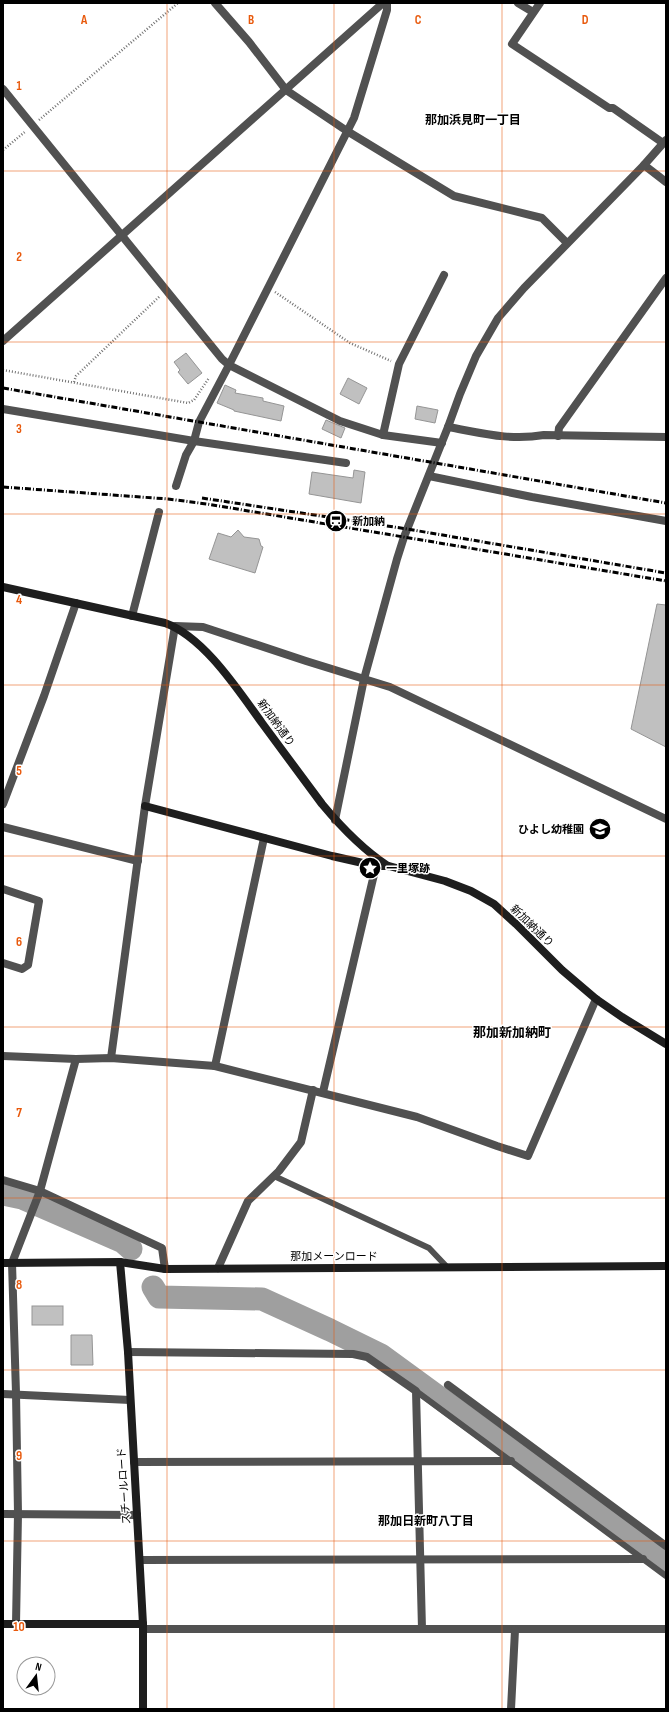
<svg xmlns="http://www.w3.org/2000/svg" width="669" height="1712" font-family="'Sofia Sans Condensed','Noto Sans JP',sans-serif">
<rect width="100%" height="100%" fill="#fff"/>
<g fill="none" stroke-linecap="round" stroke-linejoin="round">
<!-- river -->
<g stroke="#9f9f9f" stroke-width="23">
<path d="M 3,1194 L 22,1198 L 123,1242 L 131,1249"/>
<path d="M 153,1287 L 159,1297 L 262,1299 L 330,1330 L 381,1355 L 666,1563"/>
</g>
</g>
<!-- building -->
<g fill="#c0c0c0" stroke="#959595">
<path d="M 186,353 L 202,373 L 188,384 L 178,372 L 180,370 L 174,362 Z"/>
<path d="M 348,378 L 367,388 L 359,404 L 340,394 Z"/>
<path d="M 225,385 L 236,390 L 235,393 L 263,398 L 263,401 L 284,406 L 281,421 L 234,411 L 234,410 L 217,403 Z"/>
<path d="M 417,406 L 438,410 L 435,423 L 415,419 Z"/>
<path d="M 326,420 L 345,428 L 341,438 L 322,429 Z"/>
<path d="M 354,470 L 365,472 L 361,503 L 309,494 L 312,472 L 353,478 Z"/>
<path d="M 238,530 L 244,537 L 259,539 L 261,546 L 263,547 L 255,573 L 209,559 L 218,533 L 231,537 Z"/>
<path d="M 657,604 L 666,605 L 666,747 L 631,729 Z"/>
<rect x="32" y="1306" width="31" height="19"/>
<path d="M 71,1335 L 92,1335 L 93,1365 L 71,1365 Z"/>
</g>
<g fill="none" stroke-linecap="round" stroke-linejoin="round">
<!-- path -->
<g stroke="#737373" stroke-width="2.5" stroke-dasharray="1 2" stroke-linecap="butt">
<path d="M 39,120 L 178,3"/>
<path d="M 3,150 L 26,131"/>
<path d="M 275,292 L 350,343 L 391,361"/>
<path d="M 3,370 L 188,403 L 194,400 L 209,378"/>
<path d="M 74,382 L 76,376 L 160,296"/>
</g>
<!-- lane -->
<g stroke="#515151" stroke-width="6">
<path d="M 274,1176 L 429,1248 L 447,1267"/>
<path d="M 416,1391 L 666,1576"/>
</g>
<!-- street -->
<g stroke="#515151" stroke-width="8">
<path d="M 215,3 L 249,42 L 286,90 L 347,131 L 454,196 L 542,218 L 567,243"/>
<path d="M 518,3 L 533,12"/>
<path d="M 540,3 L 512,44 L 609,108 L 613,108 L 663,143"/>
<path d="M 3,89 L 222,359 L 229,365 L 340,421 L 383,435 L 442,443"/>
<path d="M 644,165 L 666,182"/>
<path d="M 3,341 L 383,3"/>
<path d="M 3,409 L 194,441 L 346,463"/>
<path d="M 448,427 C 482,433 510,441 544,435 L 666,437"/>
<path d="M 383,435 L 399,364 L 444,275"/>
<path d="M 558,436 L 559,428 L 666,278"/>
<path d="M 429,476 L 532,497 L 666,521"/>
<path d="M 176,486 L 186,455 L 194,441 L 199,422 L 229,365 L 354,118 L 387,10 L 387,3"/>
<path d="M 132,616 L 159,512"/>
<path d="M 3,804 L 44,696 L 76,603"/>
<path d="M 335,820 L 364,679 L 397,559 L 404,537 L 448,427 L 460,394 L 476,356 L 498,318 L 524,288 L 644,165 L 666,140"/>
<path d="M 3,827 L 138,861"/>
<path d="M 3,889 L 39,901 L 28,965 L 22,969 L 3,963"/>
<path d="M 3,1056 L 76,1059 L 111,1058 L 215,1066 L 417,1117 L 497,1146 L 528,1156 L 596,999"/>
<path d="M 111,1058 L 145,806 L 175,626 L 203,627 L 306,661 L 390,687 L 666,819"/>
<path d="M 215,1066 L 264,838"/>
<path d="M 323,1092 L 376,866"/>
<path d="M 3,1180 L 40,1191 L 162,1248 L 165,1269"/>
<path d="M 218,1268 L 248,1201 L 279,1171 L 301,1142 L 313,1090"/>
<path d="M 128,1352 L 353,1354 L 367,1357 L 416,1391 L 422,1629"/>
<path d="M 448,1385 L 666,1546"/>
<path d="M 3,1394 L 130,1400"/>
<path d="M 134,1462 L 511,1461"/>
<path d="M 3,1514 L 137,1515"/>
<path d="M 140,1560 L 643,1559"/>
<path d="M 16,1624 L 18,1514 L 16,1393 L 12,1263 L 40,1191 L 76,1059"/>
<path d="M 144,1629 L 666,1629"/>
<path d="M 511,1709 L 515,1630"/>
</g>
<!-- secondary -->
<g stroke="#1e1e1e" stroke-width="8">
<path d="M 3,587 L 165,623 C 204,637 238,690 262,723 C 282,750 302,777 322,804 C 342,828 362,849 388,866"/>
<path d="M 145,806 L 332,856 L 376,866 L 389,866 L 445,881 L 471,891 L 494,904 L 516,924 L 562,970 L 596,999 L 622,1017 L 666,1044"/>
<path d="M 120,1262 L 128,1352 L 143,1624 L 143,1709"/>
<path d="M 3,1263 L 120,1262 L 165,1269 L 666,1266"/>
<path d="M 3,1624 L 143,1624"/>
</g>
<!-- rail -->
<g stroke="#000" stroke-width="3" stroke-dasharray="6 2 1 2" stroke-linecap="butt">
<path d="M 3,388 L 666,503"/>
<path d="M 3,487 L 168,499 L 207,504 L 666,581"/>
<path d="M 202,498 L 407,529 L 666,573"/>
</g>
</g>
<!-- grid -->
<path fill="none" stroke="#e8590c" stroke-width="1" stroke-opacity="0.55" d="M 167,3 L 167,1709M 334,3 L 334,1709M 502,3 L 502,1709M 3,171 L 666,171M 3,342 L 666,342M 3,514 L 666,514M 3,685 L 666,685M 3,856 L 666,856M 3,1027 L 666,1027M 3,1198 L 666,1198M 3,1370 L 666,1370M 3,1541 L 666,1541"/>
<!-- icons -->
<defs>
<g id="station-disc" transform="scale(1.15)"><circle r="9.5" fill="#000" stroke="#fff"/><path d="M-3-6H3Q5-6 5-4V2Q5 4 3 4L4.5 6H3L1.5 4h-3L-3 6H-4.5L-3 4Q-5 4-5 2V-4Q-5-6-3-6ZM-3.5-4v3h7v-3ZM-3.5 1v1.5H-2V1ZM2 1v1.5H3.5V1Z" fill="#fff"/></g>
<g id="school-disc" transform="scale(1.15)"><circle r="9.5" fill="#000" stroke="#fff"/><path d="M0-5L7-2L0 1L-7-2ZM-4 1L0 2.5L4 1V4Q0 6-4 4Z" fill="#fff"/></g>
<g id="sight-disc" transform="scale(1.15)"><circle r="9.5" fill="#000" stroke="#fff"/><path d="M0-6L1.8-2.2L6-1.7L2.9 1.2L3.7 5.4L0 3.3L-3.7 5.4L-2.9 1.2L-6-1.7L-1.8-2.2Z" fill="#fff"/></g>
</defs>
<g fill-rule="evenodd">
<use href="#station-disc" x="336" y="521"/>
<use href="#school-disc" x="600" y="829"/>
<use href="#sight-disc" x="370" y="868"/>
</g>
<g text-anchor="middle" dominant-baseline="central" stroke-width="3" stroke-linejoin="round" paint-order="stroke">
<!-- poi labels -->
<g font-size="11" font-weight="bold" fill="#000" stroke="#fff" text-anchor="start">
<text x="352" y="521">新加納</text>
<text x="584" y="829" text-anchor="end">ひよし幼稚園</text>
<text x="386" y="868">一里塚跡</text>
</g>
<!-- street labels -->
<g font-size="11" fill="#000" stroke="#fff">
<text transform="translate(276 723) rotate(54)">新加納通り</text>
<text transform="translate(532 926) rotate(44)">新加納通り</text>
<text x="334" y="1256">那加メーンロード</text>
<text transform="translate(124 1486) rotate(-94)">スチールロード</text>
</g>
<!-- neighbourhood labels -->
<g font-size="12" font-weight="bold" fill="#000" stroke="#fff">
<text x="473" y="120">那加浜見町一丁目</text>
<text x="426" y="1521">那加日新町八丁目</text>
</g>
<!-- quarter labels -->
<g font-size="13" font-weight="bold" fill="#000" stroke="#fff">
<text x="512" y="1033">那加新加納町</text>
</g>
</g>
<g font-size="13" text-anchor="middle" font-weight="bold" fill="#e8590c" stroke="#fff" stroke-width="3" stroke-linejoin="round" paint-order="stroke">
<text x="84" y="24">A</text>
<text x="251" y="24">B</text>
<text x="418" y="24">C</text>
<text x="585" y="24">D</text>
<text x="19" y="90">1</text>
<text x="19" y="261">2</text>
<text x="19" y="433">3</text>
<text x="19" y="604">4</text>
<text x="19" y="775">5</text>
<text x="19" y="946">6</text>
<text x="19" y="1117">7</text>
<text x="19" y="1289">8</text>
<text x="19" y="1460">9</text>
<text x="19" y="1631">10</text>
</g>
<!-- border -->
<rect width="669" height="1712" fill="none" stroke="#000000" stroke-width="8"/>
<!-- north arrow -->
<g transform="translate(36 1676) rotate(15)"><circle r="19" fill="#ffffff" stroke="#999999"/>
<path d="M0-3L7 15L0 10L-7 15Z" fill="#000000"/>
<text y="-6" font-size="11" font-weight="bold" text-anchor="middle" fill="#000000">N</text>
</g>
</svg>
